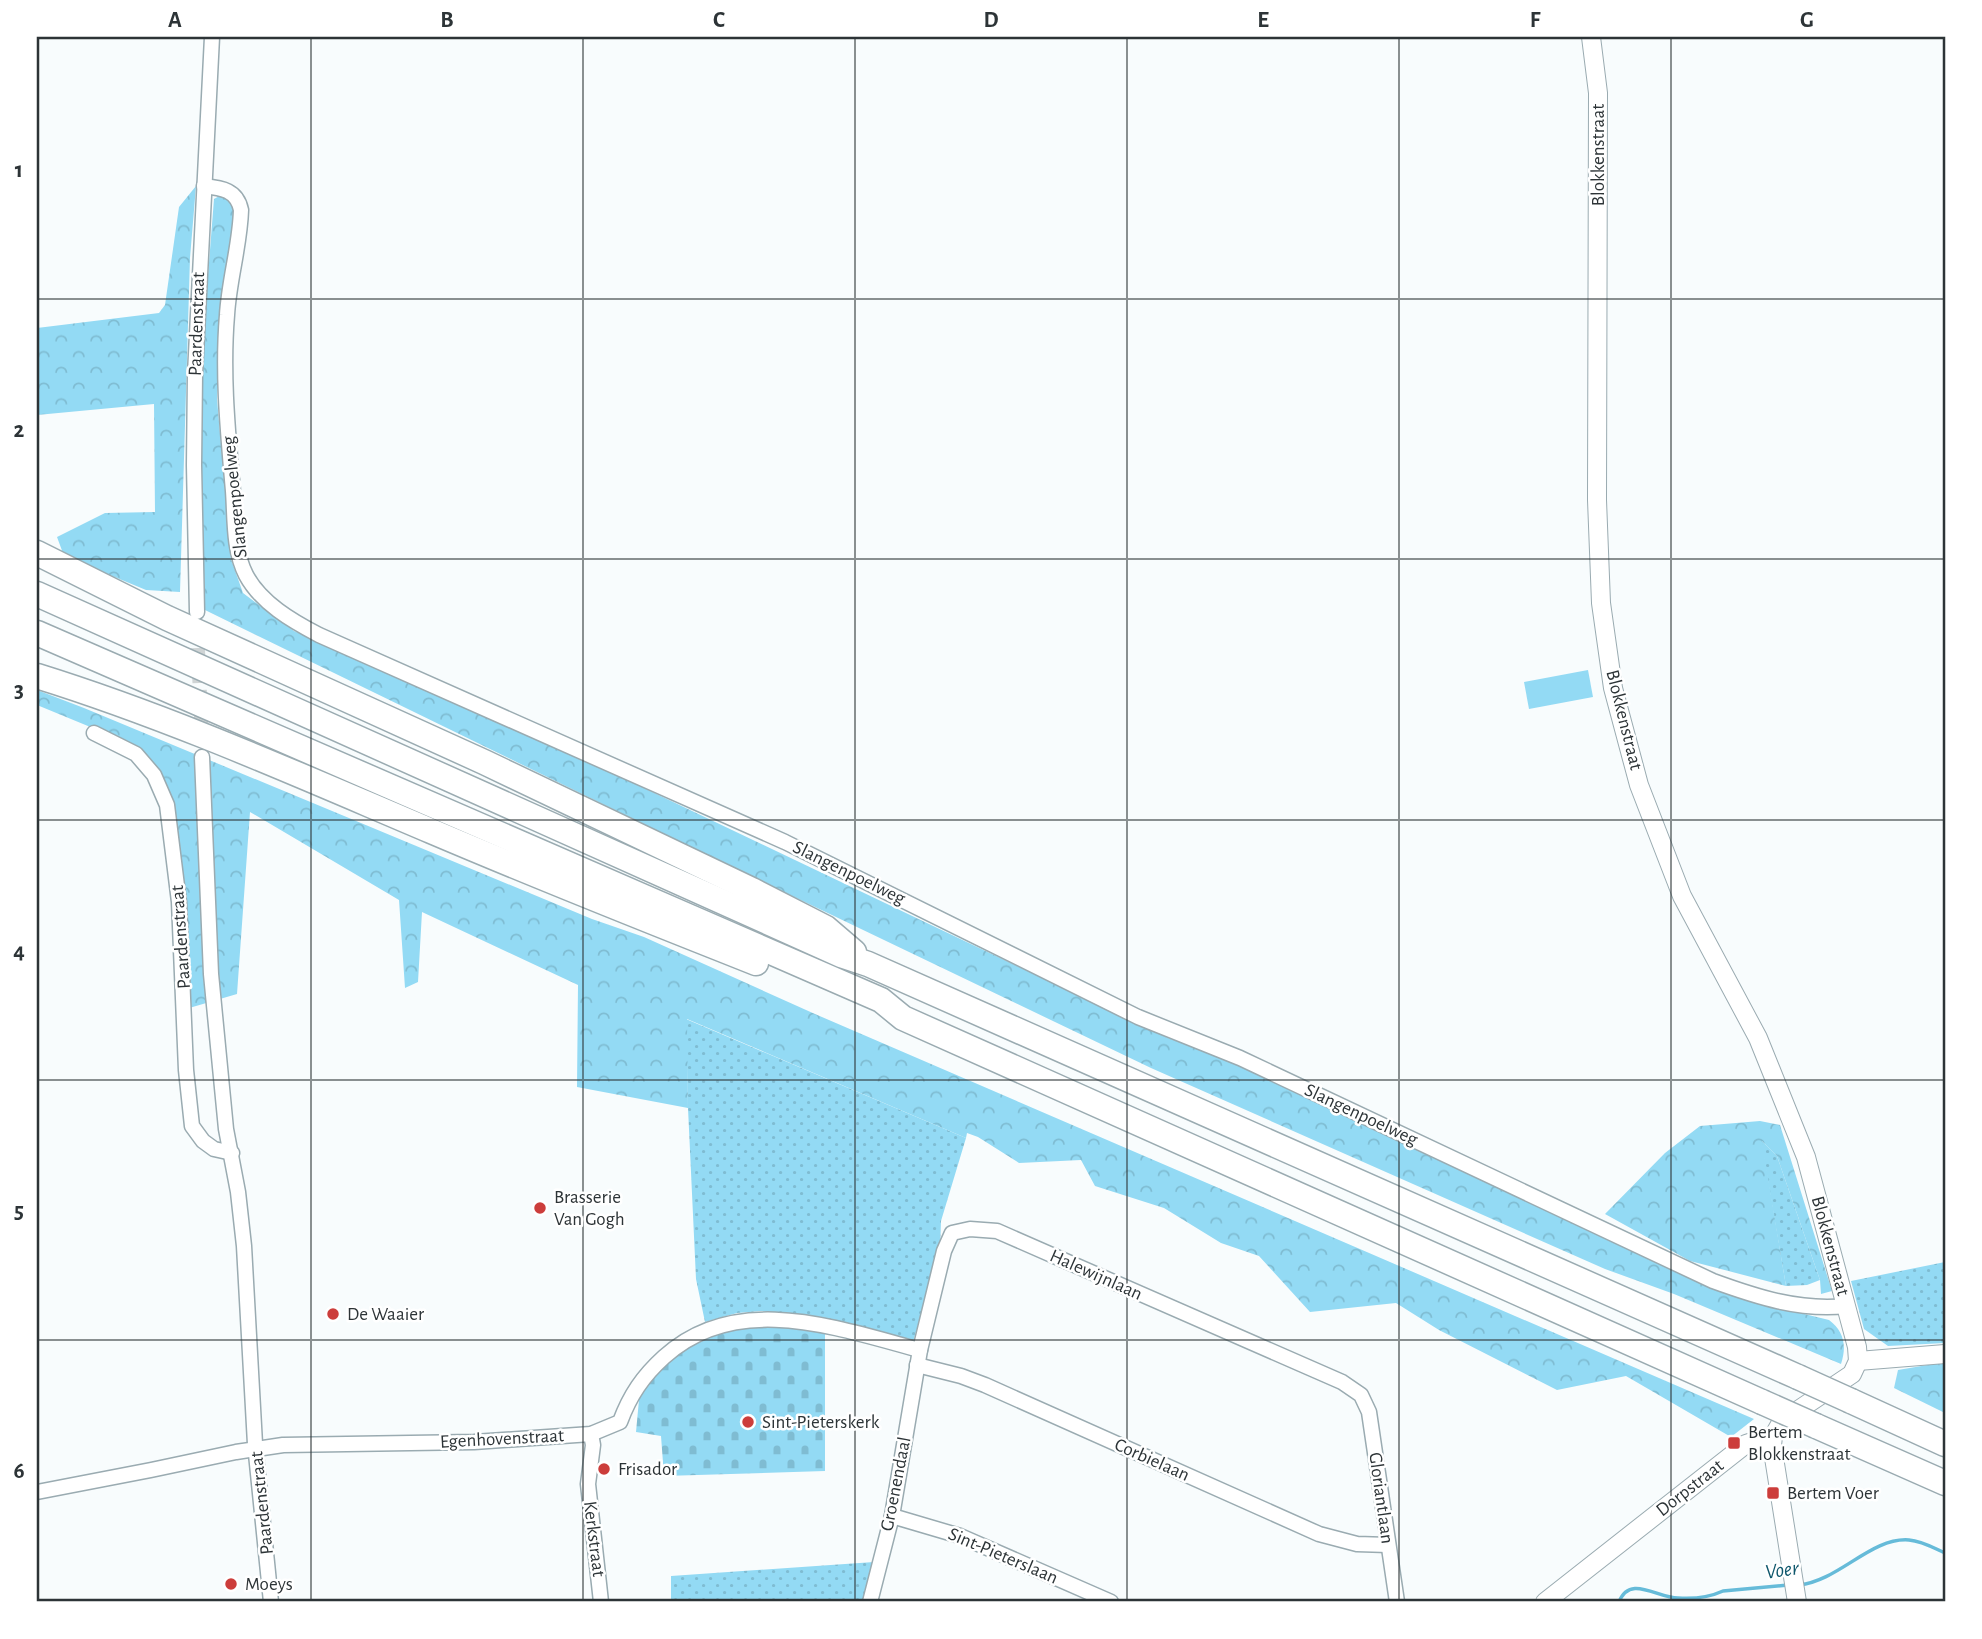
<svg xmlns="http://www.w3.org/2000/svg" width="1982" height="1639" font-family="'Alegreya Sans',sans-serif">
<defs>
<pattern id="grass-dots" width="8" height="8" patternUnits="userSpaceOnUse" patternTransform="scale(1.75)"><rect width="8" height="8" fill="#93daf4"/><path d="M2 2h.1M6 6h.1" fill="none" stroke="#7fbcd2" stroke-width="1.8" stroke-linecap="round"/></pattern>
<pattern id="forest-crowns" width="20" height="18" patternUnits="userSpaceOnUse" patternTransform="scale(1.75)"><rect width="20" height="18" fill="#93daf4"/><path d="M2 6a3 3 0 1 1 6 0M12 15a3 3 0 1 1 6 0" fill="none" stroke="#7fbcd2"/></pattern>
<pattern id="cemetery-stones" width="16" height="16" patternUnits="userSpaceOnUse" patternTransform="scale(1.75)"><rect width="16" height="16" fill="#93daf4"/><path d="M2 7V4a2 2 0 0 1 4 0v3zM10 15v-3a2 2 0 0 1 4 0v3z" fill="#7fbcd2"/></pattern>
</defs>
<rect width="100%" height="100%" fill="#f8fcfd"/>
<!-- grass -->
<g fill="url(#grass-dots)">
<path d="M 686,1019 L 966,1138 L 941,1221 L 940,1250 L 913,1342 L 786,1314 L 762,1311 L 737,1313 L 705,1322 L 696,1279 L 688,1108 Z"/>
<path d="M 1761,1140 L 1777,1156 L 1820,1280 L 1807,1285 L 1786,1286 Z"/>
<path d="M 1945,1262 L 1945,1343 L 1888,1346 L 1864,1329 L 1851,1281 Z"/>
<path d="M 874,1562 L 864,1602 L 671,1602 L 671,1576 Z"/>
</g>
<!-- forest -->
<g fill="url(#forest-crowns)">
<path d="M 196,186 L 190,258 L 180,592 L 146,590 L 64,556 L 57,537 L 105,513 L 155,512 L 154,404 L 37,415 L 37,328 L 159,313 L 165,305 L 179,207 Z"/>
<path d="M 221,195 L 229,197 L 236,208 L 221,304 L 217,399 L 231,559 L 243,593 L 294,631 L 539,738 L 1168,1038 L 1235,1062 L 1693,1280 L 1740,1298 L 1829,1320 C 1844,1331 1847,1346 1841,1364 L 1674,1294 L 1605,1269 L 1151,1068 L 740,871 L 205,610 L 200,446 L 206,301 L 214,199 Z"/>
<path d="M 37,690 L 84,708 L 592,919 L 644,937 L 815,1014 L 1754,1419 L 1731,1437 L 1626,1376 L 1557,1390 L 1439,1330 L 1396,1303 L 1310,1312 L 1259,1256 L 1221,1243 L 1164,1208 L 1095,1186 L 1081,1160 L 1019,1163 L 978,1137 L 967,1133 L 966,1138 L 687,1019 L 688,1108 L 577,1087 L 578,985 L 422,912 L 418,982 L 405,988 L 399,900 L 250,812 L 237,994 L 179,1011 L 171,803 L 152,761 L 117,738 L 37,705 Z"/>
<path d="M 1760,1121 L 1780,1125 L 1832,1291 L 1821,1294 L 1820,1280 L 1777,1156 L 1762,1141 L 1786,1286 L 1690,1261 L 1605,1214 L 1665,1153 L 1700,1126 Z"/>
<path d="M 1945,1362 L 1945,1413 L 1894,1388 L 1898,1370 Z"/>
</g>
<!-- cemetery -->
<path fill="url(#cemetery-stones)" d="M 761,1324 L 825,1333 L 825,1471 L 664,1476 L 661,1436 L 636,1432 L 640,1389 L 680,1348 L 718,1331 Z"/>
<!-- pitch -->
<path fill="#93daf4" d="M 1588,670 L 1593,697 L 1529,709 L 1524,682 Z"/>
<g fill="none" stroke-linecap="round" stroke-linejoin="round">
<!-- stream -->
<g stroke="#66bbd9" stroke-width="3.5">
<path d="M 1799,1585 C 1839,1581 1871,1537 1909,1540 C 1922,1541 1934,1548 1945,1553"/>
<path d="M 1619,1602 C 1630,1574 1657,1598 1678,1598 C 1693,1599 1710,1597 1723,1591 L 1788,1585"/>
</g>
<!-- minor-tunnel -->
<path stroke="#cfd4d5" stroke-width="14" stroke-dasharray="14 7" stroke-linecap="butt" d="M 197,627 L 202,740"/>
<!-- minor casing -->
<g stroke="#9aabb1" stroke-width="17">
<g id="minor">
<path d="M 204,186 C 222,188 237,190 241,210 C 240,245 229,280 227,315 C 222,374 228,433 233,491 C 235,518 233,550 246,575 C 261,603 292,621 319,635 L 785,842 L 1138,1017 L 1240,1058 L 1713,1281 C 1757,1297 1800,1311 1846,1306"/>
<path d="M 197,612 L 194,465 L 195,374 L 212,37"/>
<path d="M 94,733 L 136,754 L 154,775 L 167,805 L 179,902 L 186,1070 L 192,1126 L 203,1141 L 214,1149 L 232,1153"/>
<path d="M 202,757 L 211,974 L 226,1129 L 238,1192 L 244,1246 L 255,1444 L 271,1602"/>
<path d="M 917,1365 L 961,1376 L 985,1385 L 1319,1534 L 1357,1544 L 1388,1545"/>
<path d="M 591,1434 L 593,1445 L 588,1484 L 601,1602"/>
<path d="M 37,1492 L 151,1470 L 236,1452 L 283,1445 L 474,1442 L 591,1434 L 620,1422 C 630,1395 643,1376 664,1357 C 736,1291 837,1328 920,1350"/>
<path d="M 892,1516 L 960,1536 L 1111,1602"/>
<path d="M 870,1602 L 892,1516 L 920,1350 L 944,1251 L 952,1233 L 970,1229 L 997,1231 L 1342,1382 L 1361,1395 L 1369,1412 L 1397,1602"/>
</g>
</g>
<!-- tertiary casing -->
<g stroke="#9aabb1" stroke-width="20">
<g id="tertiary">
<path d="M 1591,37 L 1598,93 L 1597,500 L 1601,603 L 1613,688 L 1639,785 L 1682,896 L 1758,1038 L 1806,1157 L 1857,1347 L 1858,1361 L 1852,1374 L 1782,1421 L 1773,1437 L 1772,1445 L 1797,1602"/>
<path d="M 1858,1361 L 1945,1354"/>
<path d="M 1545,1602 L 1746,1444 L 1755,1441 L 1772,1445"/>
</g>
</g>
<!-- motorway casing -->
<g stroke="#9aabb1" stroke-width="27">
<g id="motorway">
<path d="M 37,553 L 167,618 L 484,762 L 752,890 L 826,928 L 854,952"/>
<path d="M 37,594 L 841,955 L 868,964 L 1798,1377"/>
<path d="M 37,633 L 881,1000 L 903,1018 L 1762,1402"/>
<path d="M 37,676 C 172,718 301,776 431,831 C 539,877 647,920 756,963"/>
<path d="M 1851,1401 L 1945,1444"/>
<path d="M 1816,1426 L 1945,1483"/>
</g>
</g>
<!-- minor -->
<use href="#minor" stroke="#fff" stroke-width="14"/>
<!-- tertiary -->
<use href="#tertiary" stroke="#fff" stroke-width="18"/>
<!-- motorway -->
<use href="#motorway" stroke="#fff" stroke-width="24"/>
<!-- motorway-bridge casing -->
<g stroke="#9aabb1" stroke-width="27" stroke-linecap="butt">
<g id="motorway-bridge">
<path d="M 1798,1377 L 1851,1401"/>
<path d="M 1762,1402 L 1816,1426"/>
</g>
</g>
<!-- motorway-bridge -->
<use href="#motorway-bridge" stroke="#fff" stroke-width="24"/>
</g>
<!-- grid -->
<path fill="none" stroke="#2d3437" stroke-width="2" stroke-opacity="0.55" d="M 311,37 L 311,1602M 583,37 L 583,1602M 855,37 L 855,1602M 1127,37 L 1127,1602M 1399,37 L 1399,1602M 1671,37 L 1671,1602M 37,299 L 1945,299M 37,559 L 1945,559M 37,820 L 1945,820M 37,1080 L 1945,1080M 37,1340 L 1945,1340"/>
<!-- markers -->
<g fill="#cc3d3b" stroke="#fff" stroke-width="2.5">
<circle cx="540" cy="1208" r="7"/>
<circle cx="333" cy="1314" r="7"/>
<circle cx="748" cy="1422" r="7"/>
<rect x="1727" y="1436" width="14" height="14" rx="3.5"/>
<circle cx="604" cy="1469" r="7"/>
<rect x="1766" y="1486" width="14" height="14" rx="3.5"/>
<circle cx="231" cy="1584" r="7"/>
</g>
<g text-anchor="middle" dominant-baseline="central" stroke-width="5" stroke-linejoin="round" paint-order="stroke">
<!-- street labels -->
<g font-size="19" fill="#2d3437" stroke="#fff">
<text transform="translate(1598 155) rotate(-90)">Blokkenstraat</text>
<text transform="translate(197 324) rotate(-88)">Paardenstraat</text>
<text transform="translate(235 497) rotate(-96)">Slangenpoelweg</text>
<text transform="translate(1624 720) rotate(76)">Blokkenstraat</text>
<text transform="translate(849 873) rotate(26)">Slangenpoelweg</text>
<text transform="translate(181 937) rotate(-94)">Paardenstraat</text>
<text transform="translate(1361 1115) rotate(25)">Slangenpoelweg</text>
<text transform="translate(1830 1246) rotate(75)">Blokkenstraat</text>
<text transform="translate(1096 1275) rotate(24)">Halewijnlaan</text>
<text transform="translate(502 1439) rotate(-3)">Egenhovenstraat</text>
<text transform="translate(1152 1460) rotate(24)">Corbielaan</text>
<text transform="translate(896 1484) rotate(-79)">Groenendaal</text>
<text transform="translate(1690 1488) rotate(-38)">Dorpstraat</text>
<text transform="translate(1381 1498) rotate(82)">Gloriantlaan</text>
<text transform="translate(262 1503) rotate(-96)">Paardenstraat</text>
<text transform="translate(594 1539) rotate(83)">Kerkstraat</text>
<text transform="translate(1003 1556) rotate(23)">Sint-Pieterslaan</text>
</g>
<!-- poi labels -->
<g font-size="19" fill="#2d3437" stroke="#fff" text-anchor="start">
<text x="554" y="1197">Brasserie<tspan x="554" dy="22">Van Gogh</tspan></text>
<text x="347" y="1314">De Waaier</text>
<text x="762" y="1422">Sint-Pieterskerk</text>
<text x="1748" y="1432">Bertem<tspan x="1748" dy="22">Blokkenstraat</tspan></text>
<text x="618" y="1469">Frisador</text>
<text x="1787" y="1493">Bertem Voer</text>
<text x="245" y="1584">Moeys</text>
</g>
<!-- water labels -->
<g font-size="21" font-style="italic" fill="#0f576c" stroke="#fff">
<text transform="translate(1782 1570) rotate(-8)">Voer</text>
</g>
</g>
<!-- border -->
<rect width="1982" height="1639" fill="none" stroke="#ffffff" stroke-width="77"/>
<rect x="38" y="38" width="1906" height="1562" fill="none" stroke="#2d3437" stroke-width="2.5"/>
<g font-size="23" text-anchor="middle" font-weight="bold" fill="#2d3437">
<text x="175" y="27">A</text>
<text x="447" y="27">B</text>
<text x="719" y="27">C</text>
<text x="991" y="27">D</text>
<text x="1263" y="27">E</text>
<text x="1535" y="27">F</text>
<text x="1807" y="27">G</text>
<text x="19" y="177">1</text>
<text x="19" y="437">2</text>
<text x="19" y="697">3</text>
<text x="19" y="958">4</text>
<text x="19" y="1218">5</text>
<text x="19" y="1478">6</text>
</g>
</svg>
